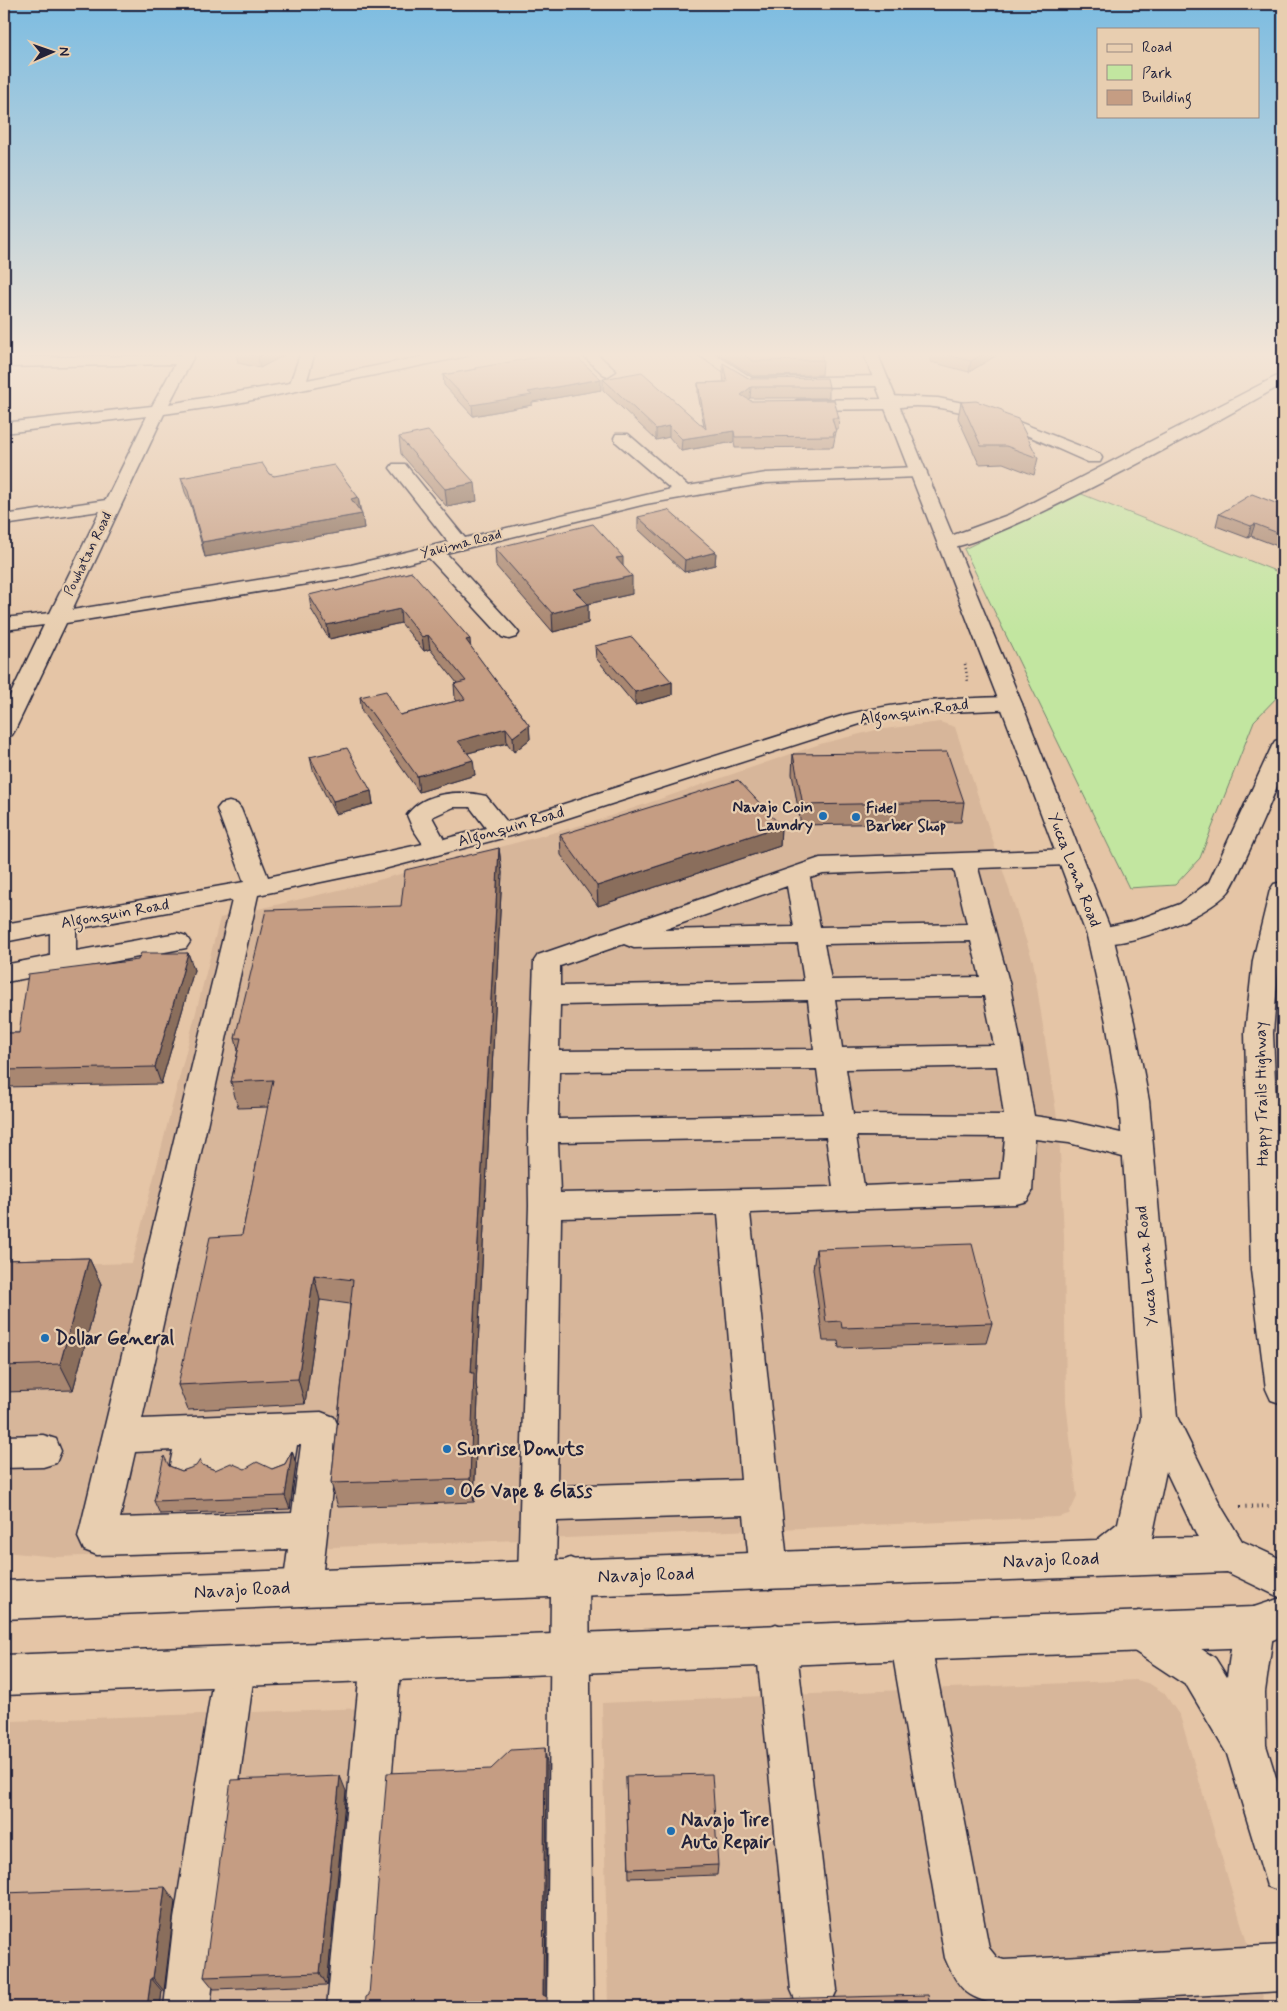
<svg xmlns="http://www.w3.org/2000/svg" width="1287" height="2011" font-family="Mynerve,sans-serif">
<rect width="100%" height="100%" fill="#e5c5a6"/>
<filter id="ink" filterUnits="userSpaceOnUse"><feTurbulence type="fractalNoise" baseFrequency=".02" numOctaves="2"/><feDisplacementMap in="SourceGraphic" scale="10" xChannelSelector="R" yChannelSelector="G"/><feConvolveMatrix kernelMatrix="1 2 1 2 8 2 1 2 1" color-interpolation-filters="sRGB"/></filter>
<g filter="url(#ink)">
<!-- built -->
<g fill="#d7b69a">
<path d="M 940,722 L 955,727 L 1033,961 L 1059,1131 L 1064,1237 L 1066,1403 L 1077,1497 L 1069,1514 L 1058,1517 L 472,1542 L 57,1557 L 4,1552 L 4,1267 L 132,1263 L 220,918 L 356,886 L 593,822 L 820,744 L 876,730 Z"/>
<path d="M 1137,1680 L 1150,1684 L 1164,1693 L 1180,1716 L 1266,2007 L 608,2007 L 602,1703 Z"/>
<path d="M 394,1707 L 370,2007 L 4,2007 L 4,1753 L 12,1721 Z"/>
</g>
<!-- green -->
<path fill="#c2e6a0" stroke="#72846e" d="M 1079,493 L 1283,574 L 1283,691 L 1254,721 L 1200,858 L 1175,885 L 1129,888 L 964,549 Z"/>
<g fill="none" stroke-linecap="round" stroke-linejoin="round">
<!-- minor casing -->
<g stroke="#22223b" stroke-width="3">
<g id="minor">
<path d="M 182,352 L 196,352 L 169,404 L 290,383 L 301,352 L 315,352 L 307,380 L 445,352 L 474,352 L 467,356 L 233,404 L 164,414 L 72,610 L 351,565 L 448,542 L 390,468 L 393,464 L 405,464 L 465,538 L 671,489 L 616,442 L 614,438 L 616,434 L 628,434 L 688,486 L 766,473 L 918,467 L 924,468 L 927,472 L 924,476 L 918,477 L 766,483 L 646,504 L 446,553 L 516,629 L 519,633 L 516,637 L 509,639 L 502,637 L 429,558 L 351,577 L 66,623 L 15,730 L 12,735 L 4,737 L 4,708 L 44,625 L 4,630 L 4,618 L 50,613 L 100,511 L 4,525 L 4,515 L 106,500 L 147,416 L 4,433 L 4,423 L 152,406 L 175,364 L 4,367 L 4,358 L 180,355 Z"/>
<path d="M 579,352 L 595,352 L 616,371 L 608,376 L 603,374 Z"/>
<path d="M 695,352 L 712,352 L 752,378 L 882,376 L 890,381 L 882,386 L 749,388 L 744,386 Z"/>
<path d="M 1283,373 L 1283,384 C 1236,411 977,557 940,548 L 938,544 L 940,540 L 1008,515 Z"/>
<path d="M 889,396 L 938,398 L 978,406 L 1100,454 L 1102,458 L 1100,462 L 1088,462 C 1033,439 950,394 891,409 L 797,410 L 789,405 L 797,400 L 882,399 Z"/>
<path d="M 1011,697 L 1019,699 L 1022,704 L 1019,709 L 926,713 L 860,724 L 518,834 L 384,869 L 258,895 L 142,1419 L 321,1412 L 334,1417 L 339,1428 L 321,1587 L 316,1600 L 302,1606 L 288,1600 L 283,1587 L 288,1549 L 97,1555 L 84,1550 L 78,1537 L 232,900 L 76,929 L 76,951 L 177,933 L 186,936 L 190,942 L 186,948 L 6,982 L 4,981 L 4,965 L 50,956 L 50,933 L 4,942 L 4,924 L 244,882 L 217,809 L 221,804 L 229,802 L 237,804 L 241,809 L 268,877 L 423,844 L 413,829 L 407,815 C 424,791 461,790 486,796 L 507,822 L 845,715 C 900,701 954,698 1011,697 ZM 454,807 L 470,807 L 486,828 L 444,839 L 432,817 ZM 297,1445 L 301,1445 L 292,1513 L 120,1518 L 135,1452 L 173,1450 L 170,1465 L 175,1477 L 188,1482 L 201,1477 L 205,1468 L 208,1476 L 221,1481 L 234,1476 L 235,1473 L 249,1480 L 262,1473 L 276,1480 L 289,1475 L 294,1463 Z"/>
<path d="M 1283,739 C 1284,748 1284,760 1283,769 C 1282,779 1236,883 1229,891 C 1207,917 1124,951 1091,942 L 1087,936 L 1091,930 L 1134,921 L 1180,904 L 1209,882 L 1272,746 L 1275,741 Z"/>
<path d="M 1069,849 L 1078,852 L 1081,857 L 1078,862 L 1069,865 L 978,868 L 1010,986 L 1034,1116 L 1069,1121 L 1138,1137 L 1149,1141 L 1153,1149 L 1149,1157 L 1138,1161 L 1069,1143 L 1035,1139 L 1032,1192 L 1027,1201 L 1016,1204 L 750,1213 L 788,1570 L 783,1583 L 769,1589 L 755,1583 L 750,1570 L 744,1515 L 557,1521 L 556,1564 L 570,1558 L 584,1564 L 589,1577 L 593,2007 L 547,2007 L 551,1591 L 537,1597 L 523,1591 L 518,1578 L 529,1206 L 528,1131 L 534,961 L 538,955 L 820,858 ZM 954,869 L 967,924 L 820,927 L 810,878 L 823,874 ZM 787,886 L 794,927 L 663,930 ZM 971,941 L 980,977 L 831,980 L 824,944 ZM 624,944 L 634,948 L 798,944 L 804,981 L 560,986 L 560,966 ZM 984,996 L 994,1045 L 842,1048 L 835,999 ZM 808,1000 L 814,1049 L 559,1051 L 560,1005 ZM 997,1066 L 1004,1115 L 853,1114 L 846,1069 ZM 817,1069 L 823,1114 L 558,1119 L 559,1071 ZM 856,1136 L 1005,1137 L 1001,1180 L 864,1186 ZM 826,1137 L 833,1187 L 560,1193 L 558,1142 ZM 718,1214 L 741,1480 L 557,1486 L 561,1218 Z"/>
<path d="M 43,1435 L 56,1439 L 61,1451 L 56,1463 L 43,1467 L 4,1468 L 4,1436 Z"/>
<path d="M 1254,1607 L 1268,1613 L 1274,1627 L 1265,1692 L 1266,1745 L 1283,1800 L 1283,1892 L 1267,1886 L 1227,1754 L 1187,1686 L 1125,1645 L 1119,1631 L 1125,1617 L 1139,1611 L 1153,1617 L 1215,1658 L 1227,1677 L 1234,1627 L 1240,1613 Z"/>
<path d="M 910,1619 L 924,1625 L 930,1639 L 989,1948 L 997,1958 L 1004,1960 L 1283,1945 L 1283,1991 L 1004,2006 C 968,1998 960,1993 945,1958 L 890,1639 L 896,1625 Z"/>
<path d="M 776,1624 L 790,1630 L 796,1644 L 837,1990 L 829,2007 L 798,2006 L 791,1990 L 756,1644 L 762,1630 Z"/>
<path d="M 381,1640 L 395,1646 L 401,1660 L 373,2007 L 327,2007 L 361,1660 L 367,1646 Z"/>
<path d="M 235,1647 L 249,1653 L 255,1667 L 220,1919 L 210,2007 L 164,2007 L 174,1919 L 215,1667 L 221,1653 Z"/>
</g>
</g>
<!-- major casing -->
<g stroke="#22223b" stroke-width="3">
<g id="major">
<path d="M 863,352 L 877,352 L 1022,704 L 1113,936 L 1134,1022 L 1149,1101 L 1177,1417 L 1222,1508 L 1242,1541 L 1283,1560 L 1283,1636 L 1254,1647 L 4,1695 L 4,1655 L 1254,1607 L 1281,1598 L 1227,1572 L 302,1606 L 4,1619 L 4,1581 L 1097,1540 L 1118,1523 L 1141,1418 L 1119,1101 L 1106,1022 L 1087,936 L 1000,704 ZM 1166,1471 L 1196,1534 L 1198,1537 L 1152,1538 Z"/>
<path d="M 1283,882 L 1283,943 L 1279,960 L 1273,1033 L 1283,1269 L 1283,1404 L 1271,1400 L 1266,1389 L 1251,1270 L 1245,1033 L 1253,960 L 1270,890 L 1274,884 Z"/>
</g>
</g>
<!-- path-far1 -->
<path stroke="#22223b" stroke-width="2.5" stroke-dasharray="1 3" stroke-linecap="butt" d="M 965,664 L 968,682"/>
<!-- path -->
<path stroke="#22223b" stroke-width="4" stroke-dasharray="1 4.5" stroke-linecap="butt" d="M 1240,1507 L 1269,1506"/>
<!-- minor -->
<use href="#minor" fill="#e8ceb0" fill-rule="evenodd"/>
<!-- major -->
<use href="#major" fill="#e8ceb0" fill-rule="evenodd"/>
</g>
<!-- wall -->
<g fill="#a98771" stroke="#22223b">
<path d="M 4,352 L 62,352 L 60,355 L 4,356 Z"/>
<path d="M 236,352 L 298,352 L 290,352 L 260,368 L 238,363 Z"/>
<path d="M 719,352 L 820,352 L 823,360 L 822,375 L 753,376 L 719,354 Z"/>
<path d="M 932,352 L 1002,352 L 969,372 L 931,362 Z"/>
<path d="M 723,363 L 750,379 L 829,387 L 829,398 L 750,398 L 748,400 L 751,401 L 839,418 L 838,429 L 835,429 L 836,432 L 833,447 L 735,448 L 734,442 L 681,451 L 669,437 L 656,440 L 603,390 L 603,379 L 704,426 L 698,394 L 698,383 L 724,382 L 723,374 Z"/>
<path d="M 476,368 L 601,390 L 532,402 L 532,405 L 473,416 L 444,385 L 443,375 L 476,369 Z"/>
<path d="M 961,402 L 1004,414 L 1038,458 L 1034,475 L 1003,463 L 979,464 L 958,418 Z"/>
<path d="M 399,437 L 477,501 L 447,507 L 401,454 Z"/>
<path d="M 269,474 L 274,476 L 358,497 L 364,528 L 205,557 L 191,505 L 185,492 L 181,478 Z"/>
<path d="M 1283,506 L 1283,548 L 1251,536 L 1248,538 L 1216,526 L 1219,514 Z"/>
<path d="M 638,517 L 716,552 L 715,565 L 684,572 L 638,529 Z"/>
<path d="M 495,548 L 623,566 L 632,594 L 588,604 L 588,623 L 553,632 L 496,566 Z"/>
<path d="M 412,572 L 470,646 L 529,725 L 530,739 L 514,752 L 507,743 L 468,753 L 475,775 L 419,792 L 362,712 L 360,697 L 400,715 L 457,701 L 455,698 L 454,684 L 457,683 L 430,649 L 424,651 L 401,623 L 329,639 L 311,609 L 309,595 L 336,591 Z"/>
<path d="M 595,646 L 672,682 L 672,695 L 635,705 L 596,658 Z"/>
<path d="M 793,754 L 964,802 L 961,822 L 801,825 L 792,774 Z"/>
<path d="M 310,757 L 371,791 L 373,804 L 335,814 L 313,770 Z"/>
<path d="M 781,826 L 780,846 L 598,906 L 561,855 L 560,835 Z"/>
<path d="M 499,848 L 502,873 L 476,1384 L 478,1397 L 474,1502 L 338,1507 L 331,1483 L 350,1304 L 320,1300 L 305,1404 L 188,1410 L 178,1385 L 242,1235 L 268,1107 L 238,1108 L 231,1082 L 238,1050 L 235,1038 L 401,906 Z"/>
<path d="M 188,953 L 194,970 L 161,1084 L 4,1087 L 4,1033 L 19,1033 L 138,960 Z"/>
<path d="M 816,1249 L 992,1323 L 986,1343 L 839,1348 L 838,1341 L 823,1341 L 813,1269 Z"/>
<path d="M 89,1258 L 101,1284 L 73,1390 L 4,1392 L 4,1260 Z"/>
<path d="M 292,1451 L 296,1464 L 290,1509 L 160,1514 L 154,1501 L 169,1466 L 182,1471 L 202,1465 L 215,1470 L 272,1469 L 285,1464 Z"/>
<path d="M 626,1776 L 718,1865 L 717,1875 L 629,1878 Z"/>
<path d="M 346,1791 L 327,1985 L 214,1989 L 204,1977 Z"/>
<path d="M 175,1901 L 164,1991 L 162,1991 L 160,2007 L 4,2007 Z"/>
</g>
<!-- shaded-wall -->
<g fill="#8a6e5c" stroke="#22223b">
<path d="M 268,352 L 290,352 L 260,368 L 258,357 Z"/>
<path d="M 986,352 L 1002,352 L 969,372 L 971,361 Z"/>
<path d="M 601,379 L 601,390 L 532,402 L 532,405 L 473,416 L 472,405 L 528,392 Z"/>
<path d="M 751,387 L 750,398 L 740,406 L 741,395 Z"/>
<path d="M 669,426 L 669,437 L 656,440 L 656,429 Z"/>
<path d="M 734,431 L 734,442 L 681,451 L 682,439 Z"/>
<path d="M 475,483 L 477,501 L 447,507 L 445,489 Z"/>
<path d="M 358,497 L 360,511 L 351,499 Z"/>
<path d="M 362,514 L 364,528 L 205,557 L 202,542 Z"/>
<path d="M 1255,524 L 1251,536 L 1248,538 L 1251,526 Z"/>
<path d="M 716,552 L 715,565 L 684,572 L 685,560 Z"/>
<path d="M 623,557 L 623,575 L 616,558 Z"/>
<path d="M 632,576 L 632,594 L 574,607 L 573,589 Z"/>
<path d="M 588,604 L 588,623 L 553,632 L 552,613 Z"/>
<path d="M 400,609 L 401,623 L 329,639 L 327,625 Z"/>
<path d="M 428,635 L 430,649 L 424,651 L 422,637 Z"/>
<path d="M 470,639 L 471,654 L 466,640 Z"/>
<path d="M 672,682 L 672,695 L 635,705 L 635,692 Z"/>
<path d="M 529,725 L 530,739 L 514,752 L 513,737 Z"/>
<path d="M 506,728 L 507,743 L 460,755 L 458,741 Z"/>
<path d="M 473,760 L 475,775 L 419,792 L 417,776 Z"/>
<path d="M 371,791 L 373,804 L 335,814 L 333,801 Z"/>
<path d="M 781,826 L 780,846 L 598,906 L 597,886 Z"/>
<path d="M 499,848 L 502,873 L 476,1384 L 478,1397 L 474,1502 L 470,1479 L 471,1373 Z"/>
<path d="M 188,953 L 194,970 L 161,1084 L 155,1067 Z"/>
<path d="M 89,1258 L 101,1284 L 73,1390 L 60,1364 Z"/>
<path d="M 314,1275 L 320,1300 L 305,1404 L 298,1379 Z"/>
<path d="M 292,1451 L 296,1464 L 290,1509 L 285,1496 Z"/>
<path d="M 545,1748 L 547,1764 L 545,2007 L 543,1995 Z"/>
<path d="M 340,1776 L 346,1791 L 327,1985 L 320,1973 Z"/>
<path d="M 165,1887 L 175,1901 L 164,1991 L 153,1978 Z"/>
<path d="M 151,1978 L 162,1991 L 160,2007 L 147,2007 Z"/>
</g>
<!-- building -->
<g fill="#c59d83" stroke="#22223b">
<path d="M 236,352 L 268,352 L 258,357 Z"/>
<path d="M 566,352 L 571,352 L 601,379 L 528,392 L 532,395 L 472,405 L 443,375 L 477,369 L 476,368 Z"/>
<path d="M 739,352 L 820,352 L 823,360 L 753,361 Z"/>
<path d="M 936,352 L 986,352 L 971,361 Z"/>
<path d="M 723,363 L 750,379 L 827,378 L 829,387 L 751,387 L 741,395 L 751,401 L 834,400 L 839,418 L 832,418 L 836,432 L 833,432 L 834,436 L 735,437 L 734,431 L 682,439 L 669,426 L 656,429 L 603,379 L 642,372 L 706,429 L 698,383 L 727,382 Z"/>
<path d="M 976,401 L 1002,410 L 1004,414 L 1018,419 L 1038,458 L 1006,446 L 981,446 L 961,402 Z"/>
<path d="M 428,431 L 475,483 L 445,489 L 399,437 Z"/>
<path d="M 262,463 L 269,474 L 274,476 L 334,465 L 358,497 L 351,499 L 362,514 L 202,542 L 188,491 L 181,478 Z"/>
<path d="M 1252,494 L 1283,506 L 1283,535 L 1255,524 L 1251,526 L 1219,514 Z"/>
<path d="M 668,510 L 716,552 L 685,560 L 638,517 Z"/>
<path d="M 593,524 L 623,557 L 616,558 L 632,576 L 573,589 L 588,604 L 552,613 L 495,548 Z"/>
<path d="M 412,572 L 470,639 L 466,640 L 529,725 L 513,737 L 506,728 L 458,741 L 473,760 L 417,776 L 360,697 L 386,691 L 400,715 L 465,699 L 454,684 L 466,681 L 428,635 L 422,637 L 400,609 L 327,625 L 309,595 L 334,589 L 336,591 Z"/>
<path d="M 632,637 L 672,682 L 635,692 L 595,646 Z"/>
<path d="M 347,748 L 371,791 L 333,801 L 310,757 Z"/>
<path d="M 947,752 L 964,802 L 803,805 L 793,754 Z"/>
<path d="M 738,780 L 781,826 L 597,886 L 560,835 Z"/>
<path d="M 499,848 L 471,1373 L 474,1373 L 470,1479 L 331,1483 L 353,1280 L 314,1275 L 298,1379 L 178,1385 L 210,1237 L 242,1235 L 273,1080 L 231,1082 L 241,1038 L 235,1038 L 266,910 L 401,906 L 405,870 Z"/>
<path d="M 141,953 L 188,953 L 155,1067 L 4,1070 L 4,1033 L 19,1033 L 28,974 L 138,960 Z"/>
<path d="M 972,1244 L 992,1323 L 842,1328 L 841,1321 L 826,1322 L 816,1249 Z"/>
<path d="M 89,1258 L 60,1364 L 4,1366 L 4,1260 Z"/>
<path d="M 292,1451 L 285,1496 L 154,1501 L 164,1456 L 169,1466 L 182,1471 L 196,1466 L 200,1460 L 202,1465 L 215,1470 L 231,1463 L 245,1469 L 257,1462 L 272,1469 L 285,1464 Z"/>
<path d="M 545,1748 L 543,1995 L 547,1997 L 547,2007 L 365,2007 L 366,1997 L 369,1995 L 387,1773 L 491,1769 L 511,1750 Z"/>
<path d="M 712,1774 L 718,1865 L 629,1869 L 626,1776 Z"/>
<path d="M 340,1776 L 320,1973 L 204,1977 L 231,1780 Z"/>
<path d="M 165,1887 L 153,1978 L 151,1978 L 147,2007 L 4,2007 L 4,1893 Z"/>
<path d="M 928,1995 L 930,2007 L 731,2007 L 730,2000 Z"/>
</g>
</g>
<!-- sky -->
<linearGradient id="sky" x2="0" y2="1"><stop stop-color="#7cbce1"/><stop offset="0.56" stop-color="#f3e5d7"/><stop offset="1" stop-color="#f3e5d7" stop-opacity="0"/></linearGradient>
<rect width="1287" height="633" fill="url(#sky)"/>
<!-- markers -->
<g fill="#1f6fb2" stroke="#e8ceb0" stroke-width="2">
<circle cx="823" cy="816" r="5"/>
<circle cx="856" cy="817" r="5"/>
<circle cx="45" cy="1338" r="5"/>
<circle cx="447" cy="1449" r="5"/>
<circle cx="450" cy="1491" r="5"/>
<circle cx="671" cy="1831" r="5"/>
</g>
<g text-anchor="middle" dominant-baseline="central" stroke-width="4.5" stroke-linejoin="round" paint-order="stroke">
<!-- far-street labels -->
<g font-size="14" fill="#22223b" stroke="#e8ceb0">
<text transform="translate(461 544) rotate(-14)">Yakima Road</text>
<text transform="translate(88 554) rotate(-64)">Powhatan Road</text>
</g>
<!-- street labels -->
<g font-size="16" fill="#22223b" stroke="#e8ceb0">
<text transform="translate(914 712) rotate(-8)">Algonquin Road</text>
<text transform="translate(511 827) rotate(-16)">Algonquin Road</text>
<text transform="translate(1074 870) rotate(69)">Yucca Loma Road</text>
<text transform="translate(115 914) rotate(-10)">Algonquin Road</text>
<text transform="translate(1262 1094) rotate(-91)">Happy Trails Highway</text>
<text transform="translate(1147 1266) rotate(-95)">Yucca Loma Road</text>
</g>
<!-- poi labels -->
<g font-size="16" font-weight="bold" fill="#22223b" stroke="#e8ceb0" text-anchor="end">
<text x="813" y="807">Navajo Coin<tspan x="813" dy="18">Laundry</tspan></text>
<text x="866" y="808" text-anchor="start">Fidel<tspan x="866" dy="18">Barber Shop</tspan></text>
</g>
<!-- near-poi labels -->
<g font-size="19" font-weight="bold" fill="#22223b" stroke="#e8ceb0" text-anchor="start">
<text x="55" y="1338">Dollar General</text>
<text x="457" y="1449">Sunrise Donuts</text>
<text x="460" y="1491">OG Vape &amp; Glass</text>
<text x="681" y="1820">Navajo Tire<tspan x="681" dy="22">Auto Repair</tspan></text>
</g>
<!-- near-street labels -->
<g font-size="19" fill="#22223b" stroke="#e8ceb0">
<text transform="translate(1051 1560) rotate(-2)">Navajo Road</text>
<text transform="translate(646 1575) rotate(-2)">Navajo Road</text>
<text transform="translate(242 1590) rotate(-3)">Navajo Road</text>
</g>
</g>
<!-- margin -->
<rect width="1287" height="2011" fill="none" stroke="#e8ceb0" stroke-width="20"/>
<rect x="10" y="10" width="1267" height="1991" fill="none" stroke="#22223b" stroke-width="2" filter="url(#ink)"/>
<!-- legend -->
<rect x="1097" y="28" width="162" height="90" fill="#e8ceb0" stroke="#998981"/>
<rect x="1107" y="44" width="25" height="8" fill="#e8ceb0" stroke="#998981"/>
<text x="1142" y="52" font-size="15" fill="#22223b">Road</text>
<rect x="1107" y="65" width="25" height="15" fill="#c2e6a0" stroke="#998981"/>
<text x="1142" y="78" font-size="15" fill="#22223b">Park</text>
<rect x="1107" y="90" width="25" height="15" fill="#c59d83" stroke="#998981"/>
<text x="1142" y="102" font-size="15" fill="#22223b">Building</text>
<!-- north arrow -->
<g transform="translate(52 52) rotate(88)" stroke="#e8ceb0" stroke-width="4" paint-order="stroke">
<path d="M0-4L9 19L0 12L-9 19Z" fill="#22223b"/>
<text y="-8" font-size="14" font-weight="bold" text-anchor="middle" fill="#22223b">N</text>
</g>
</svg>
